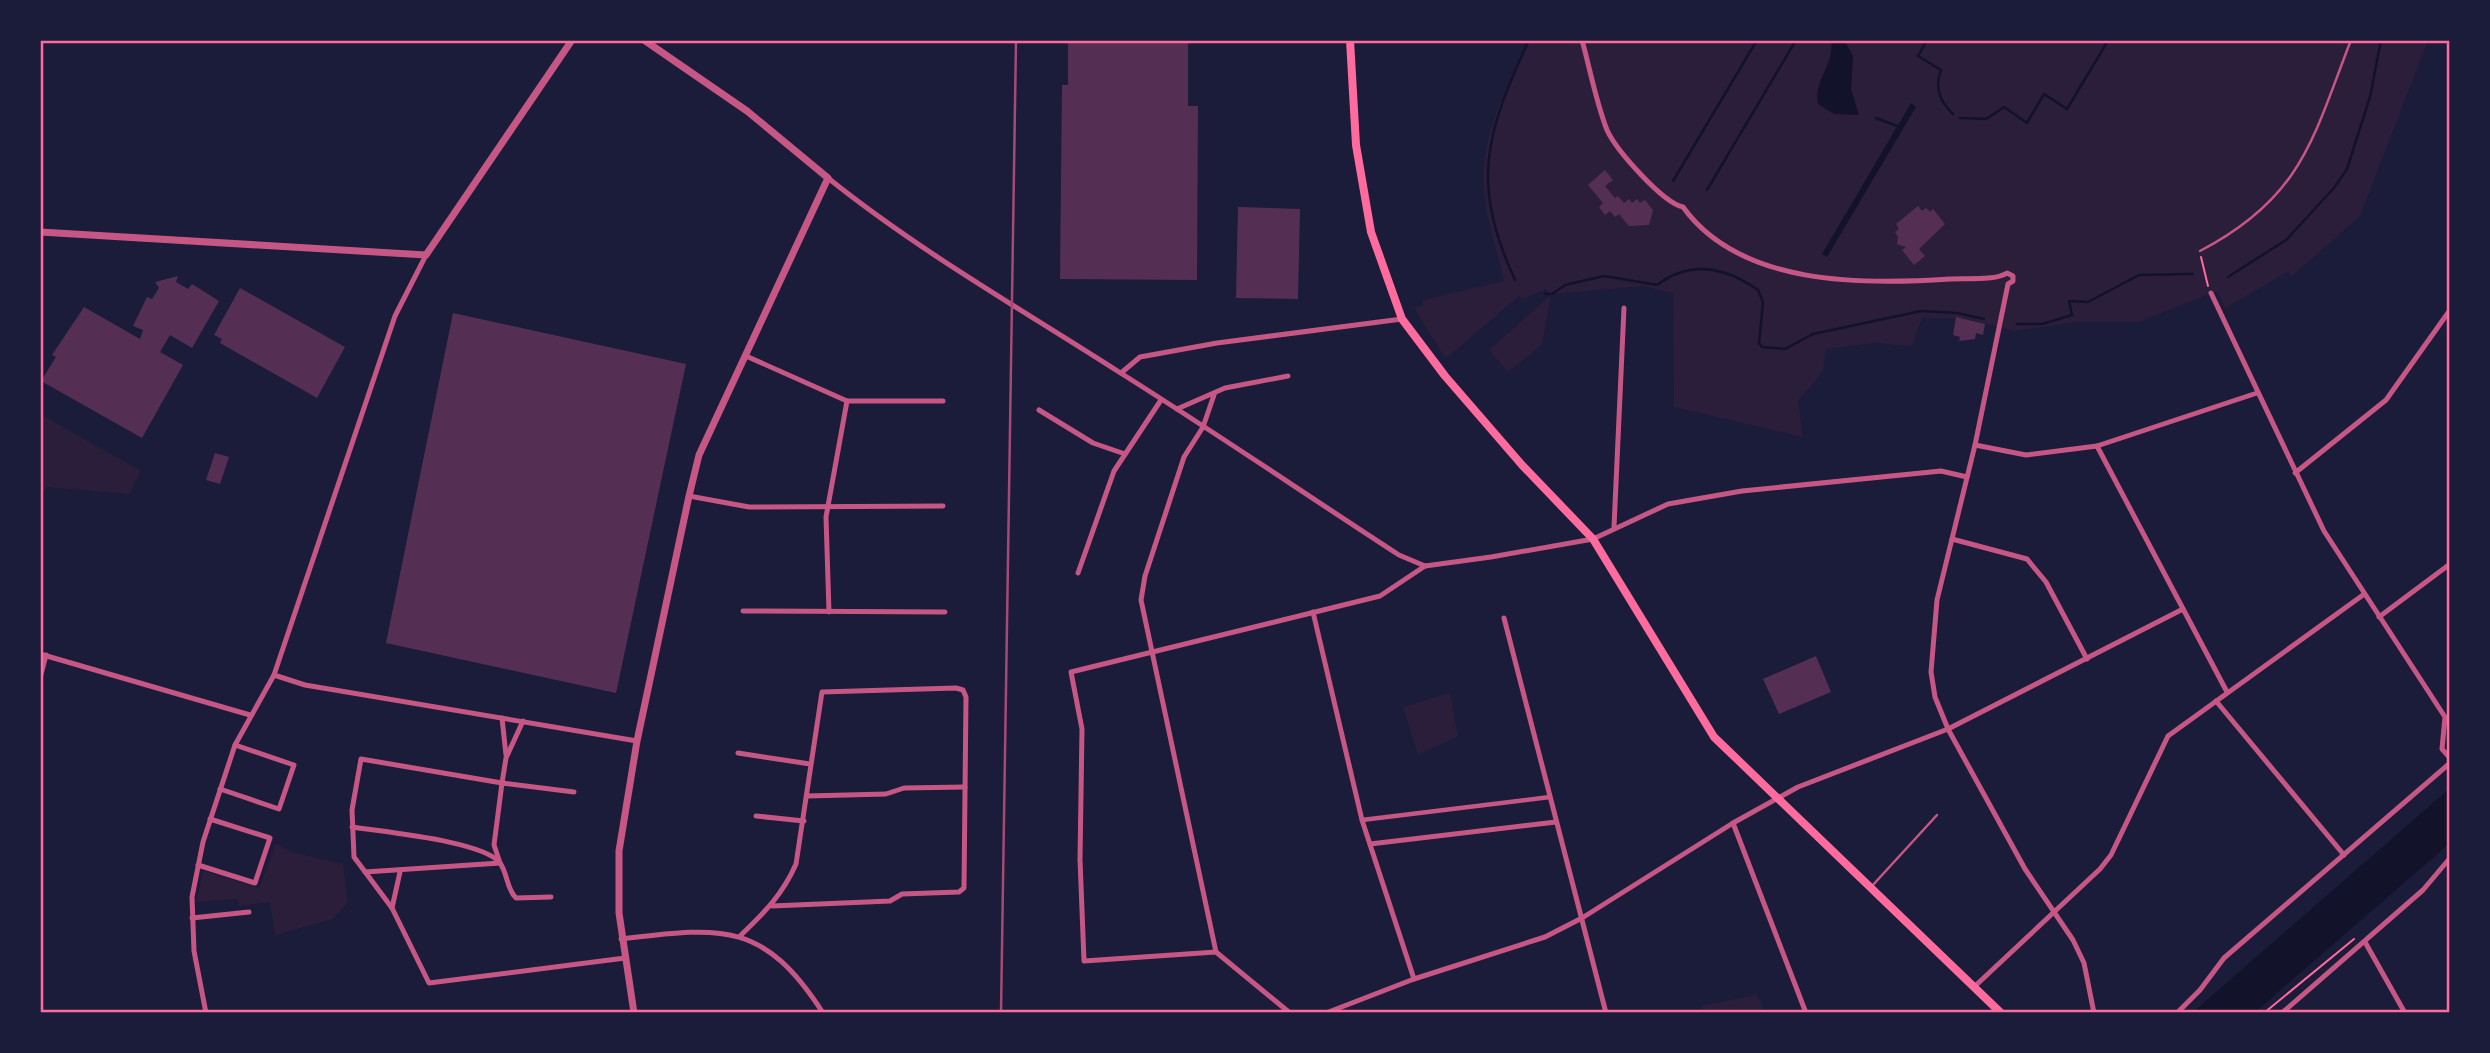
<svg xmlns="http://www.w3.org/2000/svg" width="2490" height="1053" font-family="Roboto,sans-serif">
<rect width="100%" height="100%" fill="#1b1b3a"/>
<!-- green -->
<g fill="#2a1e3b">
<path d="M 1528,40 L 2428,40 L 2360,216 L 2290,278 L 2289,271 L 2225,308 L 2217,291 L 2138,322 L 2076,322 L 2014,331 L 1964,318 L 1922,318 L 1912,346 L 1874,343 L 1826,349 L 1823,372 L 1798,401 L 1803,437 L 1674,407 L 1673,293 L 1643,286 L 1564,293 L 1551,293 L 1545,289 L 1523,299 L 1519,296 L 1456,350 L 1447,357 L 1443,355 L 1414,308 L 1423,305 L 1423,300 L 1504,281 C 1498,252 1486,220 1484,191 C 1480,137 1506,87 1528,40 Z"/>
<path d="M 1551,295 L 1542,345 L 1508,372 L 1489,350 Z"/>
<path d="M 40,414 L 141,471 L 129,494 L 47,487 L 40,498 Z"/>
<path d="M 1450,693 L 1458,736 L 1418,755 L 1403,707 Z"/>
<path d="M 276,843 L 291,852 L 343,864 L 348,902 L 333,919 L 275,935 L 270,902 L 239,906 L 238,899 L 196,902 L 203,871 L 259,888 Z"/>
<path d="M 1757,995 L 1765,1013 L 1704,1013 L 1701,1006 Z"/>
</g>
<!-- water -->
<g fill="#12122b">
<path d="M 1831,40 L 1844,40 L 1853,56 L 1851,89 L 1859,115 L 1834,114 L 1818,104 C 1813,80 1835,65 1831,40 Z"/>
<path d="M 1911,103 L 1916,107 L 1827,257 L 1822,254 Z"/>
<path d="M 2450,788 L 2450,843 L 2254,1013 L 2192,1013 Z"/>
</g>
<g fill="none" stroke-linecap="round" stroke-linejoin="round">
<!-- stream -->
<g stroke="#12122b" stroke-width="2.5">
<path d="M 1927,40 L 1918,56 L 1941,70 C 1934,88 1940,102 1953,114"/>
<path d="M 1876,118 L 1897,126"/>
<path d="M 1960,118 L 1986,119 L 2004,107 L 2027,123 L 2044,94 L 2067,109 L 2106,44"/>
<path d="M 1673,181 L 1757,40"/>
<path d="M 1707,190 L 1796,40"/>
<path d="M 2228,277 L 2286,240 L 2334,188 L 2347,169 L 2370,97 L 2381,40"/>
<path d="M 1515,280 C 1470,182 1486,133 1529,40"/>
<path d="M 1545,294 L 1552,294 L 1565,285 L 1604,276 L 1657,285 C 1690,260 1725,267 1758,290 L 1763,302 L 1759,343 L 1762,347 L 1785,349 L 1813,334 L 1921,311 L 1957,313 L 1984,319"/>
<path d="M 2017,324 L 2042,324 L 2072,315 L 2069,301 L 2088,302 L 2139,275 L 2193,274"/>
</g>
</g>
<!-- building -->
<g fill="#542f53">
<path d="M 1068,40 L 1188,40 L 1188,106 L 1198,106 L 1197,280 L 1060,279 L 1062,85 L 1068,85 Z"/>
<path d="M 1605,170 L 1613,180 L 1605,186 L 1615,198 L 1618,196 L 1624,203 L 1629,199 L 1632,203 L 1637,199 L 1640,203 L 1645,200 L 1653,210 L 1649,225 L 1629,226 L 1619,214 L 1615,217 L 1610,211 L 1605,215 L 1599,207 L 1603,203 L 1588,185 Z"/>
<path d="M 1918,206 L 1922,211 L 1926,208 L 1930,212 L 1933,209 L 1945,224 L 1919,249 L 1925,256 L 1914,265 L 1902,250 L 1906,247 L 1897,244 L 1898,237 L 1895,232 L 1899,229 L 1896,224 Z"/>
<path d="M 1238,207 L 1300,209 L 1298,299 L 1236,298 Z"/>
<path d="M 178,276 L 176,282 L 188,289 L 192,284 L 219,301 L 192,348 L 170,335 L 160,352 L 183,365 L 142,438 L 41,381 L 56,357 L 52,355 L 84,307 L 140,339 L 143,330 L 133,326 L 147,297 L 152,299 L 159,288 L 155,282 Z"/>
<path d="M 240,288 L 345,347 L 317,398 L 220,343 L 222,339 L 214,335 Z"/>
<path d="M 453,313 L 686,364 L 616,693 L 386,643 Z"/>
<path d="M 1956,317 L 1985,324 L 1983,335 L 1976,333 L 1975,339 L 1959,341 L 1960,337 L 1953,335 Z"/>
<path d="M 215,453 L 229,457 L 220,484 L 206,480 Z"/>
<path d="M 1816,656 L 1831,692 L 1779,714 L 1763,679 Z"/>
</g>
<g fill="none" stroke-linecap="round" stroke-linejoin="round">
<!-- path -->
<g stroke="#ff6b9d" stroke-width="2">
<path d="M 2201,257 L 2208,286"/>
<path d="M 2264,1013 L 2354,939"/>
</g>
<!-- service -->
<g stroke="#c65784" stroke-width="2.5">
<path d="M 2200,251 C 2302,198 2313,138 2351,40"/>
<path d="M 1872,886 L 1937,815"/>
</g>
<!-- pedestrian -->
<path stroke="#c65784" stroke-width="4.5" d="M 1362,820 L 1550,797"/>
<!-- minor -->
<g stroke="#c65784" stroke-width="5">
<path d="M 1582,40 C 1590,69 1596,102 1607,130 C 1616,150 1663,203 1683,207 C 1740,286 1862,285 1950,279 C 1965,278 1995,281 2007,273 L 2013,276 L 2013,281 L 2008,284 L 1975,445 L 1937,600 L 1931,672 L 1935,697 L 1948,729 L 2025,869 L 2073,940 L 2084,963 L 2094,1013"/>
<path d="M 828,178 C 919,251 1021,309 1119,372 C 1213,431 1305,494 1399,555 L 1425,566 L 1491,557 L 1593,539 L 1668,504 L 1742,491 L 1941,471 L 1967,477"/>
<path d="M 2211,293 L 2324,531 L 2445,717 L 2442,749 L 2450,758"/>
<path d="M 746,356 L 847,401 L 943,401"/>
<path d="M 1121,373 L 1140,357 L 1217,343 L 1402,319"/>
<path d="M 1214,395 L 1203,427 L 1184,457 L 1145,576 L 1141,600 L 1216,952 L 1290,1013"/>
<path d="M 1177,409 L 1225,388 L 1288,376"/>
<path d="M 1039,410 L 1093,443 L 1125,454"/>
<path d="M 1975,445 L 2026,455 L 2097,446 L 2257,393"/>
<path d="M 2097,446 L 2227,692"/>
<path d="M 2295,473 L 2386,400 L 2450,310"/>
<path d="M 689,496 L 749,507 L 943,506"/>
<path d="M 1614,527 L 1624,308"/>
<path d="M 1952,539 L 2027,559 L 2046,582 L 2087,659"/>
<path d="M 1078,573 L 1114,471 L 1161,400"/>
<path d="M 743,611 L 945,612"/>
<path d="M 829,612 L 826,517 L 847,401"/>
<path d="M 1313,612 L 1362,820 L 1414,979"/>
<path d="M 2379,617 L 2450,564"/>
<path d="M 1504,618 L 1606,1013"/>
<path d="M 40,654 L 250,715"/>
<path d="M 274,675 L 305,685 L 637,741"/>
<path d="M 40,678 L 46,655"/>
<path d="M 2216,701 L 2344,855"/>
<path d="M 502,718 L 506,755"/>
<path d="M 523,721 L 506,758 L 502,783 L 361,759 L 352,810 L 354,857 L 392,908 L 429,983 L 625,958"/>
<path d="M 738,753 L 810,764"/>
<path d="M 220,789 L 279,809 L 294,765 L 235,745"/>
<path d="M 807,796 L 886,794 L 904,788 L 965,787"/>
<path d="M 756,816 L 804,821"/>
<path d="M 1733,823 L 1806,1013"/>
<path d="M 352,827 C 383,832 484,841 500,863 C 508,874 506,888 516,898 L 551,897"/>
<path d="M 1370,844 L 1556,822"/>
<path d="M 198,865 L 255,883 L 270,838 L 210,819"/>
<path d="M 365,872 L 500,863 L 494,845 L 502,783 L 574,792"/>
<path d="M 392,908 L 400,872"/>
<path d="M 192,918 L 249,912"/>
<path d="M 741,935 C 764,913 783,894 796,864 L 822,692 L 956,688 L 963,690 L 966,697 L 964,888 L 959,892 L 902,894 L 890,901 L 772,906"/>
<path d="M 621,939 C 721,927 763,920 823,1013"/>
<path d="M 2365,942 L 2405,1013"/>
<path d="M 1216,952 L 1084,961 L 1080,859 L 1082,729 L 1071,672 L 1380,596 L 1425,566"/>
<path d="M 1974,987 L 2100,869 L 2111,855 L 2168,736 L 2363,595"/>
<path d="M 206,1013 L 194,951 L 192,897 L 203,842 L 235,745 L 274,675 L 395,316 L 426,255"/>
<path d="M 1326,1013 L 1414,979 L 1545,937 L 1582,918 L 1733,823 L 1798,787 L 1948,729 L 2183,609"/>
<path d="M 2177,1013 L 2200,990 L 2224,958 L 2450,763"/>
<path d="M 2282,1013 L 2423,890 L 2450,858"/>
</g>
<!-- tertiary -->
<g stroke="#c65784" stroke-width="7">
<path d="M 40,232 L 426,255 L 572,40"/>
<path d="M 634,1013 L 619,913 L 619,851 L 637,741 L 689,496 L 699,455 L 828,178 L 747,111 L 644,40"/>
</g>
<!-- secondary -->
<path stroke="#ff6b9d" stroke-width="8" d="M 1350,40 L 1356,145 L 1371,232 L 1402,319 L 1445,376 L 1522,465 L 1593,539 L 1714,737 L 2001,1013"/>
<!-- rail -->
<path stroke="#a44b75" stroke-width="2.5" d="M 1001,1013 L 1016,40"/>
</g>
<!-- border -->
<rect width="2490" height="1053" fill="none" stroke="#1b1b3a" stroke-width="84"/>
<rect x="42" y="42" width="2406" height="969" fill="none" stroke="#ff6b9d" stroke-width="2.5"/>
</svg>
